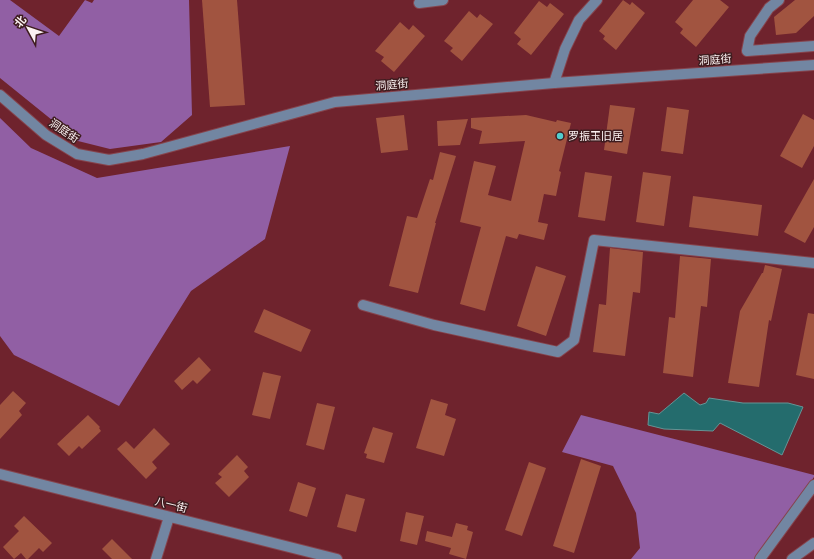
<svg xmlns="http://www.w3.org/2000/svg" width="814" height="559" font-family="'Fira Sans','Noto Sans SC',sans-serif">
<rect width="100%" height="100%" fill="#6f232d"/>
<!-- forest -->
<g fill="#915fa4">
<path d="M 0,0 L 10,0 L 59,36 L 85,0 L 92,3 L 94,0 L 189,0 L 192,115 L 161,142 L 110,149 L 78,141 L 0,78 Z"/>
<path d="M 0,118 L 31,148 L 97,178 L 290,146 L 265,239 L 191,291 L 119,406 L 14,355 L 0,336 Z"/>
<path d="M 581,415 L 814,475 L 814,477 L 757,559 L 631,559 L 640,548 L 636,513 L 613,466 L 562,452 Z"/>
</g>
<!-- water -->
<path fill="#246c6d" stroke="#659495" d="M 684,393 L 700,405 L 706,403 L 709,398 L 743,403 L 788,403 L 803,407 L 782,455 L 720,423 L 713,431 L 664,429 L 648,425 L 649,412 L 659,414 Z"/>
<!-- building -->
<g fill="#a15440">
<path d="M 202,0 L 237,0 L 245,105 L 210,107 Z"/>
<path d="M 623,0 L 630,5 L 632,2 L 645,13 L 616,50 L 603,39 L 605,36 L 599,31 Z"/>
<path d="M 693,0 L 720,0 L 729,7 L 696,47 L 680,33 L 683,29 L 675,22 Z"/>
<path d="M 795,0 L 814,0 L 814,16 L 796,33 L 776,35 L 774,17 Z"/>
<path d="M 539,1 L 547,7 L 550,3 L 564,14 L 531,55 L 517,44 L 521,39 L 514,33 Z"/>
<path d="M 469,11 L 477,18 L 480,14 L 493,24 L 462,61 L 450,51 L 453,48 L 444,41 Z"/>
<path d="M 400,22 L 409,30 L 413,25 L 425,36 L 394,72 L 381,61 L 384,57 L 375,51 Z"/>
<path d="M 610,105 L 635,108 L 627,154 L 604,150 Z"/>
<path d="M 667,107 L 689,110 L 683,154 L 661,151 Z"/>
<path d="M 803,114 L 814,120 L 814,146 L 802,168 L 780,156 Z"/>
<path d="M 404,115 L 408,150 L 381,153 L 376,118 Z"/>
<path d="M 526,115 L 556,122 L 557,120 L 571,123 L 559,171 L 561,172 L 556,196 L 544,194 L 538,222 L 548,224 L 544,240 L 519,234 L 517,239 L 506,236 L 485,311 L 460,304 L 481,227 L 460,222 L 474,161 L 496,166 L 488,195 L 511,201 L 525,141 L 479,144 L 482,131 L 471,128 L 471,118 Z"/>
<path d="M 468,119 L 460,145 L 438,146 L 437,121 Z"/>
<path d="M 440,152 L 456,156 L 435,223 L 436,223 L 418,293 L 389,286 L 407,216 L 417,218 L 430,179 L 433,180 Z"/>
<path d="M 585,172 L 612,176 L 605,221 L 578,217 Z"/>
<path d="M 643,172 L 671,176 L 664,226 L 636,222 Z"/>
<path d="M 814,179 L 814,227 L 805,243 L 784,232 Z"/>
<path d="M 693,196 L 762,205 L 758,236 L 689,227 Z"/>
<path d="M 610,248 L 643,252 L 640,293 L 633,292 L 625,356 L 593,352 L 599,304 L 606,305 Z"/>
<path d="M 680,256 L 711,259 L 707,307 L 701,306 L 693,377 L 663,373 L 669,317 L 675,318 Z"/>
<path d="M 765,265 L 782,269 L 771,321 L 769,320 L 759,387 L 728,383 L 740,311 L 762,273 L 763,273 Z"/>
<path d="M 536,266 L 566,276 L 546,336 L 517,326 Z"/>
<path d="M 264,309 L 311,330 L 301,352 L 254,332 Z"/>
<path d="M 808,313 L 814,314 L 814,379 L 796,375 Z"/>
<path d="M 199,357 L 211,370 L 197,384 L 193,380 L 182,390 L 174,381 Z"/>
<path d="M 263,372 L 281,376 L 270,419 L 252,415 Z"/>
<path d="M 13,391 L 26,403 L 19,411 L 22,415 L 0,439 L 0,405 Z"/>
<path d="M 431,399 L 448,404 L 445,415 L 456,419 L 444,456 L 416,448 Z"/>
<path d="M 317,403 L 335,407 L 324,450 L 306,445 Z"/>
<path d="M 88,415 L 100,427 L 99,428 L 101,431 L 82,449 L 79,446 L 69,456 L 57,444 Z"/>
<path d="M 373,427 L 393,433 L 384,463 L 366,458 L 367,454 L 364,453 Z"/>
<path d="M 154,428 L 170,444 L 152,462 L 157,468 L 146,479 L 117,449 L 126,441 L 134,449 Z"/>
<path d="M 237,455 L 248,467 L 244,471 L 249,477 L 229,497 L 215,483 L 222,477 L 218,474 Z"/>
<path d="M 581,459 L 601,466 L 574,553 L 553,546 Z"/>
<path d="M 529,462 L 546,468 L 522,536 L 505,530 Z"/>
<path d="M 298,482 L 316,488 L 307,517 L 289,511 Z"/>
<path d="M 346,494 L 365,499 L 356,532 L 337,527 Z"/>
<path d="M 406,512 L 424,516 L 417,545 L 400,541 Z"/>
<path d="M 24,516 L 52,543 L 43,552 L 39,548 L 28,559 L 26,559 L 21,553 L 14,559 L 3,547 L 19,531 L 14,526 Z"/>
<path d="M 456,523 L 468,526 L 467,530 L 473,532 L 466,559 L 449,554 L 451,548 L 425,541 L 427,531 L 452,537 Z"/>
<path d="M 112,539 L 132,559 L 112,559 L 102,549 Z"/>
</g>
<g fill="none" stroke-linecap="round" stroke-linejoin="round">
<!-- minor casing -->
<g stroke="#86444d" stroke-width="12">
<g id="minor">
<path d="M 779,0 L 769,8 L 750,36 L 747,51 L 814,46"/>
<path d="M 419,3 L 443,0"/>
<path d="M 554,83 L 565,49 L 579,20 L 597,0"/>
<path d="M 0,95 L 46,135 L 77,154 L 109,160 L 143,154 L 335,102 L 554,83 L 814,65"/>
<path d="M 363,305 L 434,325 L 558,352 L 574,340 L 594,240 L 814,263"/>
<path d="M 0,474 L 337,559"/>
<path d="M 156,559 L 169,517"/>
<path d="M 760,559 L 814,485"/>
<path d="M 792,559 L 814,543"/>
</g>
</g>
<!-- minor -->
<use href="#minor" stroke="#7286a2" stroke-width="10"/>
</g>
<!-- markers -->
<circle fill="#52cdce" stroke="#3e1c1f" stroke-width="1.5" cx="560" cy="136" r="4"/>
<g text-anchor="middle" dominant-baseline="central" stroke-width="3" stroke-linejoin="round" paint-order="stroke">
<!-- street labels -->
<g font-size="11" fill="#fcf2f2" stroke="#3e1c1f">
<text transform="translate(715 60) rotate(-4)">洞庭街</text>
<text transform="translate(392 85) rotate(-5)">洞庭街</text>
<text transform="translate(64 131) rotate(34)">洞庭街</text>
<text transform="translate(171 505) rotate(14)">八一街</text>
</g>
<!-- poi labels -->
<g font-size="11" fill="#fcf2f2" stroke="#3e1c1f" text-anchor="start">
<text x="568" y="136">罗振玉旧居</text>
</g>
</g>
<!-- north arrow -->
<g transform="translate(28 28) rotate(310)" stroke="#3e1c1f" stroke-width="3" paint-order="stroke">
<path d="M0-3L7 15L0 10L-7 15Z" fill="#fcf2f2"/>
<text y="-6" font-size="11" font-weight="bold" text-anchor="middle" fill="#fcf2f2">北</text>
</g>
</svg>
